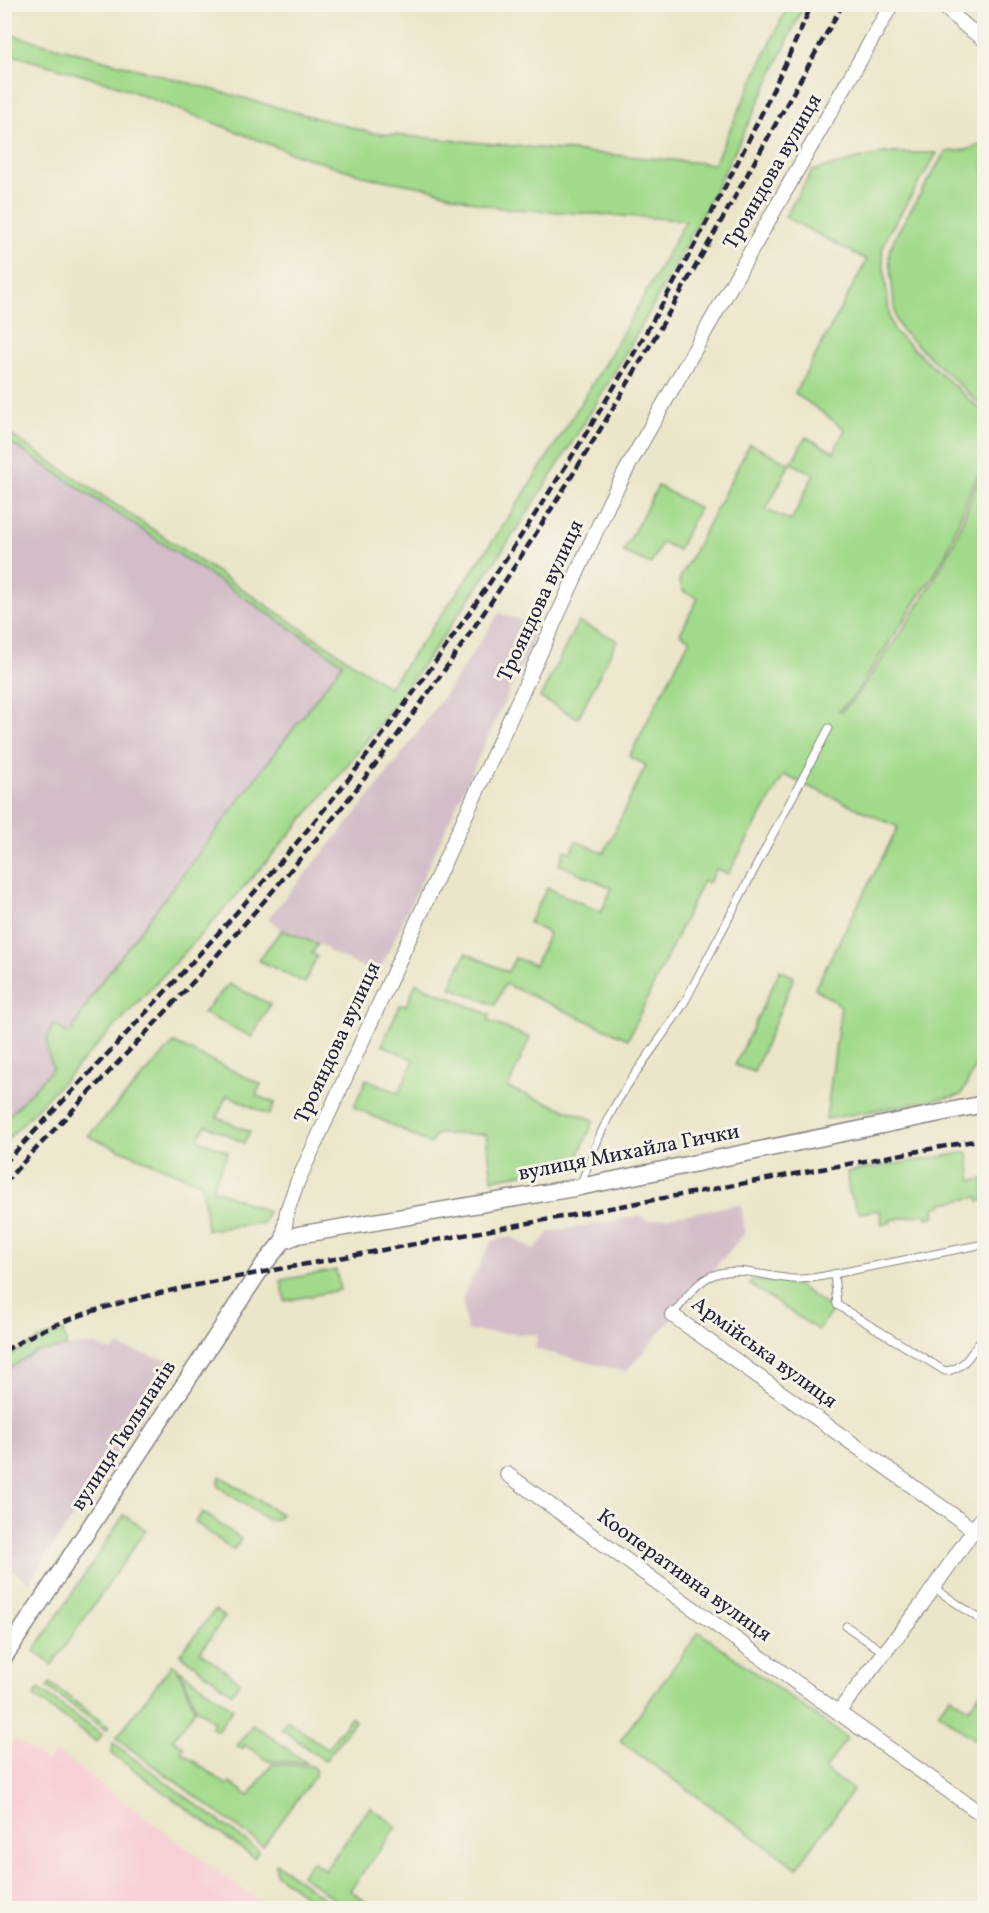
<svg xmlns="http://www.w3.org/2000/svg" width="989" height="1913" font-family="Vollkorn,serif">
<rect width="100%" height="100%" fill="#f7f3e8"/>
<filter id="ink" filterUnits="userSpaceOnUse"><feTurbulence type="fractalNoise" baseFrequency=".0167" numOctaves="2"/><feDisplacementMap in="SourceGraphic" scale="12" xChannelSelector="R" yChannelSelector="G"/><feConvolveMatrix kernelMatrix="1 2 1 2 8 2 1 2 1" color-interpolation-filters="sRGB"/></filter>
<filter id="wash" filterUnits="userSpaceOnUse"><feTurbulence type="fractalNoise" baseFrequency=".008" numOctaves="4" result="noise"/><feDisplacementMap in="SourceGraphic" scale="24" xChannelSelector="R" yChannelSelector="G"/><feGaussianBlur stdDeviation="1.35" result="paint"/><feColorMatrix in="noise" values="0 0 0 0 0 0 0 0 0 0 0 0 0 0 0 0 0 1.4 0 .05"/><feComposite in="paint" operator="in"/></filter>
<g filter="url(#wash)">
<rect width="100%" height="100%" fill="#ebe5c9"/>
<!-- built -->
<path fill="#f7cfd5" d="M 15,1739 L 47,1762 L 56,1751 L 267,1908 L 5,1908 L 5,1754 Z"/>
<!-- industrial -->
<g fill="#d2bdc8">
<path d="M 4,439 L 344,663 L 96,989 L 69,1034 L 53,1025 L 47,1038 L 47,1052 L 53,1068 L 5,1120 Z"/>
<path d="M 499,613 L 539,627 L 378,974 L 328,951 L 328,949 L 318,944 L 282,930 L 268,918 L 355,815 L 396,762 L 453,683 Z"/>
<path d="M 741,1204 L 745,1233 L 626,1372 L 535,1349 L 538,1335 L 467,1331 L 462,1298 L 492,1241 L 511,1237 L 534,1250 L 550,1232 L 640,1216 L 647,1221 Z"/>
<path d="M 80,1345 L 96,1345 L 113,1352 L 117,1346 L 177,1363 L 29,1582 L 5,1565 L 5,1370 L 33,1352 Z"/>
</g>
<!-- green -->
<g fill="#a2da8b" stroke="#627e63" stroke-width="1.5">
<path d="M 788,5 L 804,5 C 711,212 600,411 470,598 C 430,656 389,713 345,768 C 239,900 121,1020 5,1142 L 5,1120 L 53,1068 C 46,1049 44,1043 53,1024 L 70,1034 L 96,989 L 343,663 L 5,439 L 5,431 L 389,687 C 500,539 598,383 686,220 L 501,208 L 477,203 L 428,188 L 372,178 L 336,167 L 289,152 L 113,84 L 5,53 L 5,33 L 372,133 L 714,164 Z"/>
<path d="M 984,144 L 984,408 L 901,330 L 896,320 L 889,257 L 890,249 L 897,233 L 945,152 L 966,150 Z"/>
<path d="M 883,153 L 937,153 L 888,234 L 882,250 L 890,321 L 895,332 L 984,413 L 984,463 L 970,491 L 947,551 L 935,573 L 853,697 L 839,711 L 841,712 L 855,698 C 887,652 922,605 948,554 C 963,527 968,496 984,469 L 984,1051 L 961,1095 L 826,1119 L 841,1006 L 815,988 L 898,827 L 784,775 L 728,874 L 716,869 L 709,883 L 703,881 L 628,1039 L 505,984 L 495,1005 L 450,987 L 466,953 L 508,972 L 515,958 L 535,965 L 549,933 L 529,923 L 547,888 L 601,912 L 612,888 L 559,864 L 565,850 L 571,852 L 576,841 L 604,853 L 646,765 L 629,757 L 690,639 L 680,634 L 698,598 L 683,591 L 679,580 L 750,444 L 790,463 L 766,510 L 791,521 L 814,474 L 791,463 L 806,437 L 834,452 L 845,429 L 795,393 L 867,260 L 785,217 L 812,171 Z"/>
<path d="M 658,486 L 699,508 L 678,550 L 662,542 L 651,564 L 623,552 Z"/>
<path d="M 578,622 L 617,640 L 578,718 L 540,698 Z"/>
<path d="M 282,930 L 318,944 L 312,953 L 317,956 L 305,983 L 258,960 Z"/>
<path d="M 780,970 L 794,977 L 754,1072 L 735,1065 Z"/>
<path d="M 416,983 L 490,1015 L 488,1021 L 530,1038 L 508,1088 L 594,1120 L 575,1164 L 492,1179 L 486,1134 L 436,1134 L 431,1144 L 354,1107 L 366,1079 L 399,1093 L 414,1060 L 382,1045 L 400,1005 L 406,1006 Z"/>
<path d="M 229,984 L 270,1004 L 252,1037 L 203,1013 Z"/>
<path d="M 174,1043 L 261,1084 L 256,1095 L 275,1103 L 269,1115 L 227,1095 L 217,1117 L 250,1132 L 244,1143 L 206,1125 L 198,1139 L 228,1152 L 212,1188 L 268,1212 L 263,1223 L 207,1230 L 202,1184 L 88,1136 Z"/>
<path d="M 968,1152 L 972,1181 L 984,1179 L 984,1200 L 979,1201 L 978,1197 L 942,1203 L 942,1206 L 934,1208 L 935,1216 L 927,1218 L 926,1214 L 890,1220 L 890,1223 L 882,1224 L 880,1210 L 860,1213 L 849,1193 L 847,1172 Z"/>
<path d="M 336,1270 L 340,1290 L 285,1301 L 281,1280 Z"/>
<path d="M 752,1280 L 794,1283 L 833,1310 L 818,1330 L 749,1284 Z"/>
<path d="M 63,1331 L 67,1347 L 35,1352 L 5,1371 L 5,1358 L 44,1337 Z"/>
<path d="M 220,1476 L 281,1514 L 277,1519 L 268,1520 L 220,1488 L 218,1485 Z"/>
<path d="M 203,1512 L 241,1539 L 233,1550 L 195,1522 Z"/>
<path d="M 124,1515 L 146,1530 L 52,1665 L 34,1651 Z"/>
<path d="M 215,1610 L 225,1617 L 200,1652 L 240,1682 L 232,1693 L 180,1654 Z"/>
<path d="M 699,1632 L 847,1738 L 825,1770 L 853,1790 L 797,1868 L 620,1741 Z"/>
<path d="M 172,1664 L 177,1668 L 195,1710 L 173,1739 L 184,1747 L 181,1752 L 227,1785 L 230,1782 L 249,1796 L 272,1764 L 311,1766 L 315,1769 L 315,1776 L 263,1846 L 116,1738 Z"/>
<path d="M 180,1670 L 233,1709 L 217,1731 L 211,1727 L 214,1722 L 196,1708 Z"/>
<path d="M 50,1683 L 109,1727 L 106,1730 L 47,1687 Z"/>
<path d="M 984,1687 L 984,1747 L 938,1712 L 950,1696 L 969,1709 Z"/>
<path d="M 39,1689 L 102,1735 L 97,1742 L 34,1696 Z"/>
<path d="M 351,1717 L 355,1721 L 325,1761 L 281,1729 L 287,1720 L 327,1749 Z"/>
<path d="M 253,1724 L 307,1763 L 268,1761 L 245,1745 L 242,1749 L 237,1746 Z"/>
<path d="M 113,1743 L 259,1851 L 254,1858 L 112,1754 Z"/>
<path d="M 370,1807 L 397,1827 L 350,1890 L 374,1908 L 347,1908 L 301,1875 L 312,1861 L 325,1870 Z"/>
<path d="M 276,1863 L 337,1908 L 322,1908 L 276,1874 Z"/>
</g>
</g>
<g filter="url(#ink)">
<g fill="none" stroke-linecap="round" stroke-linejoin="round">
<!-- service casing -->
<g stroke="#868482" stroke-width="9">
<g id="service">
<path d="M 580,1186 C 591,1158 601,1128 617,1102 C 637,1068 663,1037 684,1003 L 829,728"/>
<path d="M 984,1244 L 834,1274 L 837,1305 L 945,1371 C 965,1370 974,1349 984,1334"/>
<path d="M 672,1315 C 682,1304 693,1286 707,1278 C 733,1263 765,1277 793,1279 C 807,1280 820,1277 834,1274"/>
<path d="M 934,1588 L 984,1622"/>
<path d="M 846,1626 L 885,1653"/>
</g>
</g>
<!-- minor casing -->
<g stroke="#868482" stroke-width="16">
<g id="minor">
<path d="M 941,4 L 968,28 L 984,39"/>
<path d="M 283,1241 L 287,1211 L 297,1183 L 609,503 L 630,463 L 892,4"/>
<path d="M 672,1315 L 974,1530"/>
<path d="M 507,1474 L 773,1666 L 984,1816"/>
<path d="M 839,1711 L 923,1603 L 984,1515"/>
</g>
</g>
<!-- tertiary casing -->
<g stroke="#868482" stroke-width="19">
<path id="tertiary" d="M 4,1657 L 264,1264 L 283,1241 L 298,1235 L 580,1187 L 984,1104"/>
</g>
<!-- service -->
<use href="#service" stroke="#fff" stroke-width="7"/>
<!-- minor -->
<use href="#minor" stroke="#fff" stroke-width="14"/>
<!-- tertiary -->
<use href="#tertiary" stroke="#fff" stroke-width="16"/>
<!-- rail -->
<g stroke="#22223b" stroke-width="4.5" stroke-dasharray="9 4.5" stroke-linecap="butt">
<path d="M 4,1164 C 121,1039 240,916 347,781 C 400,714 449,643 497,572 C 617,393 725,203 812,4"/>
<path d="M 4,1183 C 82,1099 163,1018 238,931 C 313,846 385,756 450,662 C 597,452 717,227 843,4"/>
<path d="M 4,1351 C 18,1343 31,1335 45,1329 C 113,1300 186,1287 258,1273 L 984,1139"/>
</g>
</g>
</g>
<g text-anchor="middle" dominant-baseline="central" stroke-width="6" stroke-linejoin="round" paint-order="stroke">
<!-- street labels -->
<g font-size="21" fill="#22223b" stroke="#f7f3e8">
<text transform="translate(773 172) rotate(-60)">Трояндова вулиця</text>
<text transform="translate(541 601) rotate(-65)">Трояндова вулиця</text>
<text transform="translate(338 1043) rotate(-65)">Трояндова вулиця</text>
<text transform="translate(629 1153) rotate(-11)">вулиця Михайла Гички</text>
<text transform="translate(764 1353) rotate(36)">Армійська вулиця</text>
<text transform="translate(124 1436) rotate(-57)">вулиця Тюльпанів</text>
<text transform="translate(684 1576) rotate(36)">Кооперативна вулиця</text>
</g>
</g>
<!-- margin -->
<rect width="989" height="1913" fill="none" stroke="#f7f3e8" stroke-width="24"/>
</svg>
